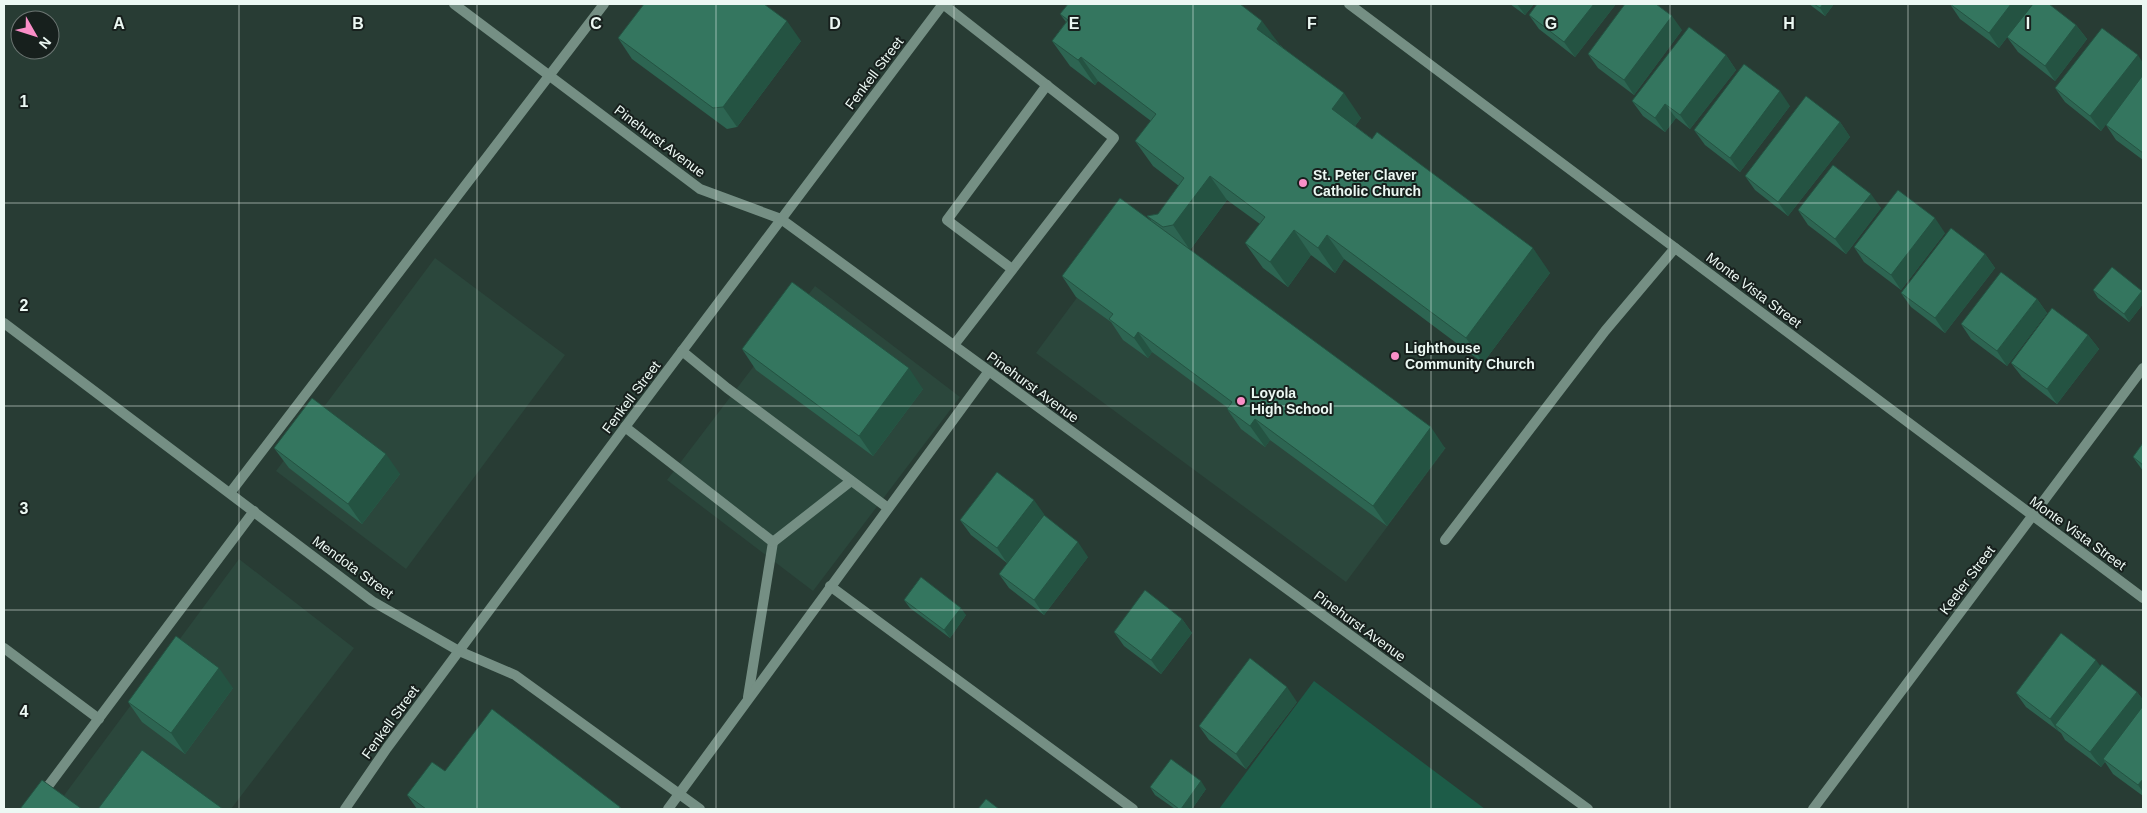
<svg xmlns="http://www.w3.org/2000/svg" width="2147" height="813" font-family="Helvetica,sans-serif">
<rect width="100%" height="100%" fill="#283c34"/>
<g fill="#2b473c">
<polygon points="1136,218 1446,448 1346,582 1036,353"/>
<polygon points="435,258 565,355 406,569 276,471"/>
<polygon points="815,286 960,397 813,591 667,480"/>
<polygon points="239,559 354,648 231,809 54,809"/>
</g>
<polygon fill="#1d5c48" points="1314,681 1485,809 1219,809"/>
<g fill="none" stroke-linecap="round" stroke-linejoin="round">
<g stroke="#758f84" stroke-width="10">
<polyline points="943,4 1114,138 954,345"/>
<polyline points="1012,269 947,220 1047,85"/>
<polyline points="682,351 727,388 888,508"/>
<polyline points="625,427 773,542 748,697"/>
<polyline points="230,493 604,4"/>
<polyline points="1445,540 1605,331 1675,248"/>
<polyline points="773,542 851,481"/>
<polyline points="830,586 1133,809"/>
<polyline points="4,648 99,719"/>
<polyline points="31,809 254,511"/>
<polyline points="668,809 989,371"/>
</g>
<g stroke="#758f84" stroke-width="10">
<polyline points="454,4 700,189 781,219 1588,809"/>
<polyline points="1349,4 2143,598"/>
<polyline points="4,323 372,601 459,651 515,675 700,809"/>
<polyline points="1813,809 2143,368"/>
</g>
<polyline stroke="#758f84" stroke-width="10" points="345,809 387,748 625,427 943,4"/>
</g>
<g fill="#2d6552">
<polygon points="1510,4 1534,4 1525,15"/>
<polygon points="1616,4 1575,57 1539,29 1529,15"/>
<polygon points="1809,4 1834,4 1825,16"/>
<polygon points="1950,4 2032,4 1999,48 1960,19"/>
<polygon points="1060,14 1280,45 1361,118 1355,126 1550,273 1483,363 1344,259 1335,273 1311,255 1288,287 1263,268 1245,243 1260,224 1227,200 1190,250 1445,448 1387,526 1270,440 1265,447 1241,429 1227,409 1228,408 1152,352 1148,358 1123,340 1111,322 1076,297 1062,276 1151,220 1147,216 1158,214 1179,186 1153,166 1135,141 1151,121 1098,81 1095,85 1070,66 1052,41 1066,22"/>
<polygon points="2076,25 2087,39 2055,81 2018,52 2007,37"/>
<polygon points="1682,30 1634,95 1598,68 1588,54"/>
<polygon points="618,38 801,41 737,127 727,129 632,59"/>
<polygon points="1726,55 1736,70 1690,129 1676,118 1665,132 1643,116 1632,101"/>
<polygon points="2143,63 2143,160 2116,140 2106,125 2119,106 2101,131 2065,102 2055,88"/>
<polygon points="1790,106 1740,172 1705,145 1694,130"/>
<polygon points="1840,122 1850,137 1788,216 1755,190 1745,176"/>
<polygon points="1881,208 1846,254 1808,225 1798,210"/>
<polygon points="1945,233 1901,290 1864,262 1854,247"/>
<polygon points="1985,254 1995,268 1945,333 1911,307 1901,293"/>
<polygon points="2093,290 2142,291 2143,292 2143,304 2129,322 2098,298"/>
<polygon points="2037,299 2047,313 2007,366 1971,339 1961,324"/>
<polygon points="2088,335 2099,349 2057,404 2022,377 2011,363"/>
<polygon points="742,349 923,389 873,456 756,370"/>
<polygon points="2143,443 2143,471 2133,457"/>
<polygon points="274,448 400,474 362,524 289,468"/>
<polygon points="1044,514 1007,563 971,535 960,520"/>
<polygon points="1088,557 1044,615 1009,588 999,574"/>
<polygon points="904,600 966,615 950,638 910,608"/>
<polygon points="1182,619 1192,633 1161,674 1124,646 1114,632"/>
<polygon points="2101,666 2137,692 2143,700 2143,796 2113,774 2105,762 2101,767 2065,740 2061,733 2026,707 2016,693"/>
<polygon points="233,688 185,754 142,722 128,702"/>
<polygon points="1297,702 1246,769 1209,740 1199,726"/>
<polygon points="445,771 620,807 622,809 417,809 407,795"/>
<polygon points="1150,787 1206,789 1192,809 1175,809 1155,795"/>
</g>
<g fill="#245342">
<polygon points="1517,4 1534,4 1525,15"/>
<polygon points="1594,4 1616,4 1575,57 1564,42"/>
<polygon points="1823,4 1834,4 1825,16 1820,8"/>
<polygon points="2011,4 2032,4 1999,48 1989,33"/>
<polygon points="1672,16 1682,30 1634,95 1624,80"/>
<polygon points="787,21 801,41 737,127 723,107"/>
<polygon points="1262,21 1280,45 1257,29"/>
<polygon points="2076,25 2087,39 2055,81 2045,66"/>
<polygon points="1726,55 1736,70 1690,129 1680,115"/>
<polygon points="2138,55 2143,63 2143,76 2101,131 2090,116"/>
<polygon points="1081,57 1098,81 1095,85 1078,60"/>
<polygon points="1780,91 1790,106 1740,172 1730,158"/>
<polygon points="1344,93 1361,118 1349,134 1332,109"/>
<polygon points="1665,104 1676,118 1665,132 1655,118"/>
<polygon points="1840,122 1850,137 1788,216 1778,202"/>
<polygon points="1210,176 1227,200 1190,250 1173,225"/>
<polygon points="1871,194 1881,208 1846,254 1835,239"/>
<polygon points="1935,218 1945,233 1901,290 1891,275"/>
<polygon points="1294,230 1311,255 1288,287 1270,262"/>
<polygon points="1327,235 1344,259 1335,273 1318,248"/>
<polygon points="1533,248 1550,273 1483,363 1466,338"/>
<polygon points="1985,254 1995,268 1945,333 1935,318"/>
<polygon points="2142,291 2143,292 2143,304 2129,322 2124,314"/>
<polygon points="2037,299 2047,313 2007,366 1997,351"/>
<polygon points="1138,332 1152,352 1148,358 1134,338"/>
<polygon points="2088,335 2099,349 2057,404 2047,389"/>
<polygon points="909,368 923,389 873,456 859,436"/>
<polygon points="1255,419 1270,440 1265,447 1250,426"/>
<polygon points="1431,427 1445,448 1387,526 1373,506"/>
<polygon points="386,454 400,474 362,524 348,504"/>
<polygon points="1034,500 1044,514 1007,563 997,548"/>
<polygon points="1078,542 1088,557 1044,615 1034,600"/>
<polygon points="961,608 966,615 950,638 944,630"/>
<polygon points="1182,619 1192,633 1161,674 1151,660"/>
<polygon points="2096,660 2106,674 2055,725 2060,734 2050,719"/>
<polygon points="219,668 233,688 185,754 171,733"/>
<polygon points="1287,687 1297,702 1246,769 1236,754"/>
<polygon points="2137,692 2143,700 2143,712 2103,759 2105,762 2101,767 2090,752"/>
<polygon points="2143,779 2143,792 2143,791 2143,792 2138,785"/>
<polygon points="1201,781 1206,789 1192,809 1181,809"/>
</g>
<g fill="#34765f" stroke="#245342">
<polygon points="644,4 764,4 787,21 723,107 713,108 618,38"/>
<polygon points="1068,4 1240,4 1262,21 1257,29 1344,93 1332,109 1372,139 1377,132 1533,248 1466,338 1327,235 1318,248 1294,230 1270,262 1245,243 1265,217 1210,176 1173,225 1163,227 1147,216 1158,214 1184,178 1135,141 1156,114 1081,57 1078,60 1052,41 1068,20 1060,14"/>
<polygon points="1537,4 1594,4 1564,42 1529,15"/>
<polygon points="1625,4 1656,4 1672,16 1624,80 1588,54"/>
<polygon points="1814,4 1823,4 1820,8"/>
<polygon points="1950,4 2011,4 1989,33"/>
<polygon points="2033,4 2049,4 2076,25 2045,66 2007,37"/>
<polygon points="1689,27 1726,55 1680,115 1665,104 1655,118 1632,101"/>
<polygon points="2102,28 2138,55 2090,116 2055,88"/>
<polygon points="1744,64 1780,91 1730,158 1694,130"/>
<polygon points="2143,75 2143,153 2106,125"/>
<polygon points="1806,96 1840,122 1778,202 1745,176"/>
<polygon points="1833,165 1871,194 1835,239 1798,210"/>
<polygon points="1898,190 1935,218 1891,275 1854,247"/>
<polygon points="1120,198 1431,427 1373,506 1255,419 1250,426 1227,409 1232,402 1138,332 1134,338 1109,319 1113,314 1062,276"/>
<polygon points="1951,228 1985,254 1935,318 1901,293"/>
<polygon points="2112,267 2142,291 2124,314 2093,290"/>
<polygon points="2001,272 2037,299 1997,351 1961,324"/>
<polygon points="792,282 909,368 859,436 742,349"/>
<polygon points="2052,308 2088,335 2047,389 2011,363"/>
<polygon points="312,398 386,454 348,504 274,448"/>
<polygon points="2143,443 2143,465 2133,457"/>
<polygon points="997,472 1034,500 997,548 960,520"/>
<polygon points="1044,515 1078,542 1034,600 999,574"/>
<polygon points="921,577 961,608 944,630 904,600"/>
<polygon points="1145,590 1182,619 1151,660 1114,632"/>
<polygon points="2061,633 2096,660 2050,719 2016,693"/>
<polygon points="176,636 219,668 171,733 128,702"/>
<polygon points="1250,658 1287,687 1236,754 1199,726"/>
<polygon points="2102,664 2137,692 2090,752 2055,725"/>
<polygon points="2143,706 2143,779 2138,785 2103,759"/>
<polygon points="492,709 620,807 619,809 426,809 407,795 432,762 445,771"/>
<polygon points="142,750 223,809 98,809"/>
<polygon points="1171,759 1201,781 1181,809 1179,809 1150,787"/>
<polygon points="42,780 82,809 20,809"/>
<polygon points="986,799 999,809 978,809"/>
</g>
<path fill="none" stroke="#ecf8f3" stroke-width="1" stroke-opacity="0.55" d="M239,4V809M477,4V809M716,4V809M954,4V809M1193,4V809M1431,4V809M1670,4V809M1908,4V809M4,203H2143M4,406H2143M4,610H2143"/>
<g fill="#fa8fc8" stroke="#17201d" stroke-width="2">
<circle cx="1303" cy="183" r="5"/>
<circle cx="1395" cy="356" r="5"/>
<circle cx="1241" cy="401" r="5"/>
</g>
<g text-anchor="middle" stroke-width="4" stroke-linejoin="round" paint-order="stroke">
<g font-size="14" fill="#ecf8f3" stroke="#17201d">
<text transform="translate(874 73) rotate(-53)" y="5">Fenkell Street</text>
<text transform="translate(660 141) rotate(37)" y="5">Pinehurst Avenue</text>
<text transform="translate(1754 290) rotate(37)" y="5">Monte Vista Street</text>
<text transform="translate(1033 387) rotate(36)" y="5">Pinehurst Avenue</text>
<text transform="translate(631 397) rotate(-53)" y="5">Fenkell Street</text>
<text transform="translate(2078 533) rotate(36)" y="5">Monte Vista Street</text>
<text transform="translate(353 567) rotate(36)" y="5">Mendota Street</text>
<text transform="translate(1967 580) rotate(-53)" y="5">Keeler Street</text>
<text transform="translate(1360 626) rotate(36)" y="5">Pinehurst Avenue</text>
<text transform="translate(390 722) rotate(-54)" y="5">Fenkell Street</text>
</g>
<g font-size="14" font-weight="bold" fill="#ecf8f3" stroke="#17201d" text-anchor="start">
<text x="1313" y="180">St. Peter Claver<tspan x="1313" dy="16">Catholic Church</tspan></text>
<text x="1405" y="353">Lighthouse<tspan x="1405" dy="16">Community Church</tspan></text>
<text x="1251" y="398">Loyola<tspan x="1251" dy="16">High School</tspan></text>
</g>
</g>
<g font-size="16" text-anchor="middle" font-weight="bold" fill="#ecf8f3" stroke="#17201d" stroke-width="4" stroke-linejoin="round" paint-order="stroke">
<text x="119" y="29">A</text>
<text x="358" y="29">B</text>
<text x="596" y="29">C</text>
<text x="835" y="29">D</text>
<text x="1074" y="29">E</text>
<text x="1312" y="29">F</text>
<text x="1551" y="29">G</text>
<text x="1789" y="29">H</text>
<text x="2028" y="29">I</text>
<text x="24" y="107">1</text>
<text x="24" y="311">2</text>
<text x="24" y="514">3</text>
<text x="24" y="717">4</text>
</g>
<rect width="2147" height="813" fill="none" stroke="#ecf8f3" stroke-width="10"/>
<g transform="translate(35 35) rotate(129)"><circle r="24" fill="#17201d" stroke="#6c7673"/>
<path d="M0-4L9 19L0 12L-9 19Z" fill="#fa8fc8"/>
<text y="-8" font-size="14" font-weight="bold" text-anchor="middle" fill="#ecf8f3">N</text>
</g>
</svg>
